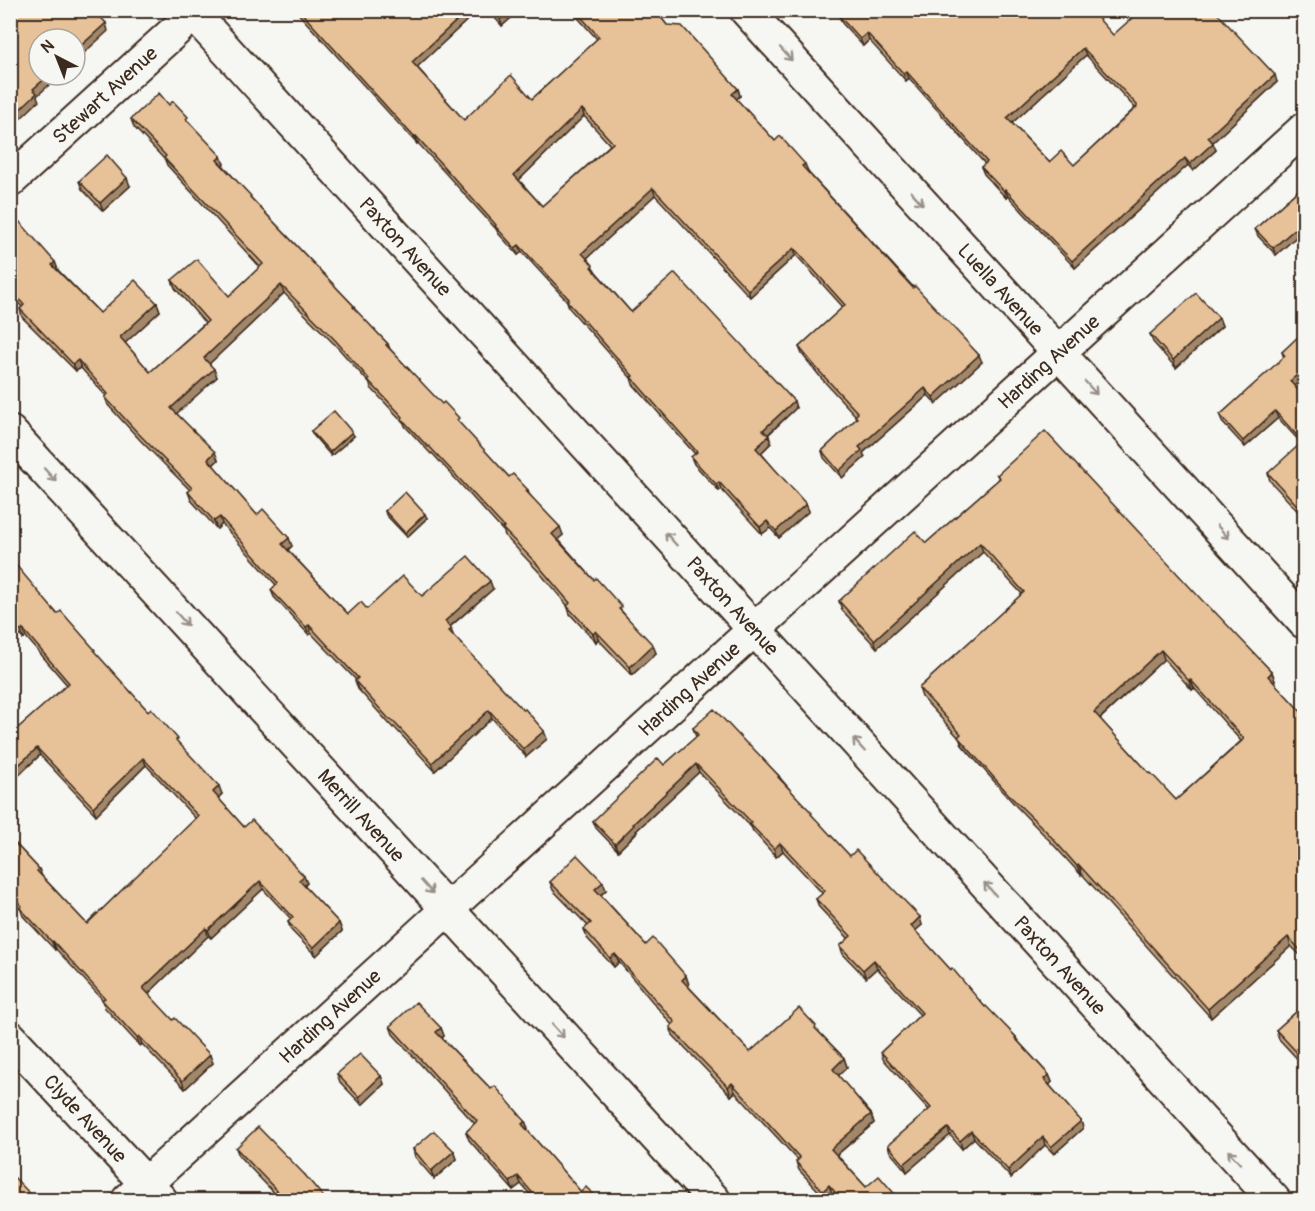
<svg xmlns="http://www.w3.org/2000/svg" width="1315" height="1211" font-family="Pangolin,sans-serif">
<rect width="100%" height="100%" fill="#f6f6f2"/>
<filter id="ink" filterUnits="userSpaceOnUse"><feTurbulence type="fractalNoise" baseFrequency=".0167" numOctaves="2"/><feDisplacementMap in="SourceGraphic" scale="12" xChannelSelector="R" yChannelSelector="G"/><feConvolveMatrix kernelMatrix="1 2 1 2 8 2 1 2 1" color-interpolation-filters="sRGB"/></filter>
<g filter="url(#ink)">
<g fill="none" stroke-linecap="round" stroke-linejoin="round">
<g stroke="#3b2a1e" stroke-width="36">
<g id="street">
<path id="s1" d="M190,10L1274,1200"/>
<path id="s2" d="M746,10L1304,622"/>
<path id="s3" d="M10,181L198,10"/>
<path id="s4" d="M10,432L714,1200"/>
<path id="s5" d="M10,1037L161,1200"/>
<path id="s6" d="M128,1200L1304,129"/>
</g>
</g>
<use href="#street" stroke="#f6f6f2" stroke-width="32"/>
</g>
<g fill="#c7a683" stroke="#3b2a1e" stroke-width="1.5" fill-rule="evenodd">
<path d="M295,10H478L417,67L464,120L532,99L597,39L571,10H655L667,25L738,89L740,96L736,99L775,141L808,171H807L982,362L936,404L928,395L863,453L865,457L842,478L824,458L822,451L856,419L855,416V415L822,379L802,354L799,347L843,307L796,255L750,297L655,195L587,258L596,272L631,312L796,408L768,435L771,443L761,453L809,511L779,538L770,528L762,534L721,489L719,491L694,464L691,457L695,454L633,384L631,378L569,308L567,301L522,252L518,255L498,233L496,229L418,143L417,144ZM584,116L610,145L542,206L519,180Z"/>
<polygon points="488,10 520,10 502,26"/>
<path d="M838,10H910L914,14L1020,17L1113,35L1277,82L1212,143L1216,150L1193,171L1188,165L1075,268L1008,196L1006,198L984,174L981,167L985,164L909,78L906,81L869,40L863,46L842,23L839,16L841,14ZM1086,55L1135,108L1074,165L1049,162L1012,123Z"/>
<polygon points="169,105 190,123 224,164 223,165 252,199 354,306 355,310 388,344 390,349 509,477 528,490 529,494 563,535 558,539 625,615 656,653 632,675 598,639 596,642 570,614 567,605 539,572 505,536 504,532 432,453 431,454 405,426 404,423 371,388 370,384 339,349 284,293 209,364 217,377 176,413 218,460 213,465 257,515 292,546 288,550 348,614 422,596 493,589 450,627 454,637 547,739 526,757 492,718 435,771 394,727 393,728 358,689 355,681 356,680 311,633 309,635 274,597 271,590 276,585 222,524 217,529 191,500 188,492 190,490 140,440 108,405 105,397 106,396 81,368 76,371 22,317 20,309 22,307 10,294 10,230 55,262 58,270 100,313 157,303 160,311 125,343 150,372 205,323 175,288 172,280 229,296 260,267 167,165 165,160 134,127 131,119"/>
<polygon points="79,181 130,186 103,211 82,189"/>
<polygon points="1305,184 1305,229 1276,255 1258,236 1255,229"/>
<polygon points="1219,318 1222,326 1176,368 1153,342 1150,334"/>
<polygon points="1305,332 1305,376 1294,386 1305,398 1305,447 1278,418 1245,447 1222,422 1220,415 1284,358 1282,352"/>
<polygon points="311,431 354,436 331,456 313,435"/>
<polygon points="1305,450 1305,519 1270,481 1268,473"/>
<path d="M997,475L1213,612L1272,672L1275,681L1274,683L1305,716V960L1291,946L1211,1018L1082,874L1081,875L1049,840L1016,806L962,745L959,738L922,697L919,688L1022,594L983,552L877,648L842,610L839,601L926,543L999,479ZM1164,659L1192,690L1194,688L1241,741L1176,800L1150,774L1100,719Z"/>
<polygon points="385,511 427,518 407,537 386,515"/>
<polygon points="10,564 96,654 148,711 180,745 222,794 218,798 244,827 307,883 304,886 339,923 342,931 316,956 291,930 288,922 291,919 263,889 211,938 208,936 148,994 213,1063 185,1089 142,1044 140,1046 105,1008 103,1000 56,949 55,950 23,916 21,910 10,899 10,838 39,869 42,876 87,924 196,819 146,765 96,815 40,755 10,784 10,735 67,685 26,637 23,639 10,624"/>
<polygon points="693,728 748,745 779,776 781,779 814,818 850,856 922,925 915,931 985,1007 1016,1037 1017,1040 1049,1075 1052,1082 1049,1085 1081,1121 1083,1128 1054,1154 1045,1145 1011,1178 974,1138 962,1149 950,1135 907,1172 890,1152 888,1145 929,1110 883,1059 881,1052 920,1015 877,968 866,978 843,954 840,946 849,939 819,907 816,899 823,894 783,851 776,857 753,831 751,827 699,772 636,831 637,832 618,851 596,828 593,821 664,765 696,737"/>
<polygon points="550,882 606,890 601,895 646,945 686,976 689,985 688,986 750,1052 818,1031 844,1058 847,1067 838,1076 871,1114 874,1123 837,1155 866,1187 900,1200 838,1200 832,1193 826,1199 799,1170 796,1162 798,1160 735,1092 731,1096 673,1035 670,1027 672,1025 619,962 614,967 587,938 584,929 588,926 553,890"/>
<polygon points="1305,1004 1305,1067 1279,1039 1276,1030"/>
<polygon points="390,1026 441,1028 444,1036 442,1038 491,1089 525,1121 528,1129 527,1130 581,1192 599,1200 535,1200 521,1184 513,1190 469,1140 466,1132 475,1124 393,1034"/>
<polygon points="337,1074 381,1076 384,1084 362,1105 340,1082"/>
<polygon points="236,1148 305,1175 279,1198 239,1156"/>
<polygon points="413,1149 454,1151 457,1159 434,1179 415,1157"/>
</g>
<g fill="#a2876a" stroke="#3b2a1e" stroke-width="1.5">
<polygon points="468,10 478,10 415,69 412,62"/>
<polygon points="509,10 520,10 502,26 500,19"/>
<polygon points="106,23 108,31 75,61 75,51"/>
<polygon points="867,33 869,40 863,46 860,39"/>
<polygon points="1083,48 1086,55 1010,125 1007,118"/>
<polygon points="906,71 909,78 906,81 903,73"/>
<polygon points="49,75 60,75 37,96 39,101 20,119 17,112 33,89"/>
<polygon points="1275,75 1277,82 1210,145 1208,137"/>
<polygon points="738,89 740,96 734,101 732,94"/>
<polygon points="582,109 584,116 517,182 514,175"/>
<polygon points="16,111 19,118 10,126 10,116"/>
<polygon points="416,136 418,143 417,144 414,137"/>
<polygon points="1213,143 1216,150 1193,171 1190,164"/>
<polygon points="221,156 224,164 220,168 217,160"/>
<polygon points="1185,158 1188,165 1075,268 1072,261"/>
<polygon points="805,164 808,171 805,173 802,166"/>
<polygon points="127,178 130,186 103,211 100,203"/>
<polygon points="653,188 655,195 585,260 582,253"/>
<polygon points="1005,189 1008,196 1006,198 1004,191"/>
<polygon points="1305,220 1305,229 1276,255 1273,248"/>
<polygon points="519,245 522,252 518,255 515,248"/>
<polygon points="794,248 796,255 750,297 748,290"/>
<polygon points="55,262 58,270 55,273 52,265"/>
<polygon points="281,285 284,293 207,366 204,358"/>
<polygon points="157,303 160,311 123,345 120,337"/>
<polygon points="1219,318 1222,326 1176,368 1173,360"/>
<polygon points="979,355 982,362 936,404 933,397"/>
<polygon points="78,360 81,368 76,371 73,364"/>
<polygon points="1305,368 1305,376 1292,388 1290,381"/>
<polygon points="214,369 217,377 174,416 171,408"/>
<polygon points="925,388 928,395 863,453 865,457 842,478 839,471 859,447"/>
<polygon points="794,401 796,408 765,437 763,430"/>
<polygon points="1275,411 1278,418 1245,447 1243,441"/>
<polygon points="352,432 354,436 331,456 330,452"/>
<polygon points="769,436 771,443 759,455 756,448"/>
<polygon points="215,452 218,460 211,467 208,459"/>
<polygon points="719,482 721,489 719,491 716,484"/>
<polygon points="806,504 809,511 779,538 776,531"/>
<polygon points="425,514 427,518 407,537 405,533"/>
<polygon points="220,517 222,524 217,529 214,521"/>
<polygon points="767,521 770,528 762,534 760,527"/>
<polygon points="560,527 563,535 555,542 552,534"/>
<polygon points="289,538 292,546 285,552 282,544"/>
<polygon points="980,543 983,552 877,648 874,640"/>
<polygon points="490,581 493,589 447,629 445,621"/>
<polygon points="309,625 311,633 309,635 306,627"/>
<polygon points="23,629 26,637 23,639 21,631"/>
<polygon points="596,631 598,639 596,642 593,634"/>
<polygon points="653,645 656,653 632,675 630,667"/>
<polygon points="1161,650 1164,659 1097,721 1094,712"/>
<polygon points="1272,672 1275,681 1271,685 1268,676"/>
<polygon points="1190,679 1194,688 1192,690 1189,681"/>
<polygon points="489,710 492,718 435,771 432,763"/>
<polygon points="544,731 547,739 526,757 523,749"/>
<polygon points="37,748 40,755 10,783 10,773"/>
<polygon points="143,758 146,765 96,815 93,807"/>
<polygon points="696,764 699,772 636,831 637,832 618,851 615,844 633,824"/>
<polygon points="219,786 222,794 216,800 213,792"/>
<polygon points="780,843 783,851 776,857 774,849"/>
<polygon points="1079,865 1082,874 1081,875 1077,866"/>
<polygon points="304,876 307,883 302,888 299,880"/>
<polygon points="260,881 263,889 211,938 208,930"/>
<polygon points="603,882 606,890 598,897 595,889"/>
<polygon points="920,917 922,925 913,933 911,926"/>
<polygon points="339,923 342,931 316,956 313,948"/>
<polygon points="206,928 208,936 146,996 143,988"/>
<polygon points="1288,937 1291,946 1211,1018 1208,1009"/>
<polygon points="53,941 56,949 55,950 52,942"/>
<polygon points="615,954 619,962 614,967 610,958"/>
<polygon points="874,960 877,968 866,978 863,970"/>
<polygon points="686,976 689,985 685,988 682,980"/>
<polygon points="441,1028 444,1036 439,1040 436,1032"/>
<polygon points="139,1036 142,1044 140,1046 137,1038"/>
<polygon points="210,1055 213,1063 185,1089 182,1081"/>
<polygon points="844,1058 847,1067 836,1078 833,1069"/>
<polygon points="1049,1075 1052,1082 1047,1087 1044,1079"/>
<polygon points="381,1076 384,1084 362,1105 359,1097"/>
<polygon points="732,1083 735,1092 731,1096 728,1087"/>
<polygon points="871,1114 874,1123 834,1157 831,1149"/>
<polygon points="525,1121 528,1129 525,1132 522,1124"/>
<polygon points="1081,1121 1083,1128 1054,1154 1051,1147"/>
<polygon points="948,1128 950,1135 907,1172 904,1164"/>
<polygon points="971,1131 974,1138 962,1149 960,1141"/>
<polygon points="1043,1137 1045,1145 1011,1178 1008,1170"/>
<polygon points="454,1151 457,1159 434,1179 431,1171"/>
<polygon points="518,1176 521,1184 513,1190 510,1182"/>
<polygon points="829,1185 832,1193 826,1199 823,1191"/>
<polygon points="541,1193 543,1200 538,1200 536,1197"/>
</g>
<g fill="#e7c198" stroke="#3b2a1e" stroke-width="1.5" fill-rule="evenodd">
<polygon points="10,10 94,10 106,23 75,51 75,39 39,39 39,75 49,75 33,89 37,93 17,112 16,111 10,116"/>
<path d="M299,10H468L412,62L464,120L511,75L532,99L599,37L575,10H655L667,25L682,26L738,89L732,94L775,141L780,136L805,164L802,166L913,288L915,286L979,355L933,397L925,388L859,447L862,450L839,471L822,451L857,418L855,416L858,413L820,372L799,347L845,305L794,248L748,290L653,188L582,253L593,265L591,267L631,312L675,273L794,401L763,430L769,436L756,448L806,504L776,531L767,521L760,527L719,482L716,484L691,457L697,452L631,377L633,376L567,301L569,299L519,245L515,248L495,226L496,225L416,136L414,137ZM582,109L613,143L542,206L514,175Z"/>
<polygon points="492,10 509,10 500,19"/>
<path d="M842,10H910L914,14L917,10H1014L1020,17L1027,10H1091L1113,35L1141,10H1214L1275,75L1208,137L1213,143L1190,164L1185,158L1072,261L1005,189L1004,191L981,167L987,162L906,71L903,73L867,33L860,39L839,16L843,12ZM1083,48L1137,105V107L1074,165L1061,151L1049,162L1007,118Z"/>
<polygon points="159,93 169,105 173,101 188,117 186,119 221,156 217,160 251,196 250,197 354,306 353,307 388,344 386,345 442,404 444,402 459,418 457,420 509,477 513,474 528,490 526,491 560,527 552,534 594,580 596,578 622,607 619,609 653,645 630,667 596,631 593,634 567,606 570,603 537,564 502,528 504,527 429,446 428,447 402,419 403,417 368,380 369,379 336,341 281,285 204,358 214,369 171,408 215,452 208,459 257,515 263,509 289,538 282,544 348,614 361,602 367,609 403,576 422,596 468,556 490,581 445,621 452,629 449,631 523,710 525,709 544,731 523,749 489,710 432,763 391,719 390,720 355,681 358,678 309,625 306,627 271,590 278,583 220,517 214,521 188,492 192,488 137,432 105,397 108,394 78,360 73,364 20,309 24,305 10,289 10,230 20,222 55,262 52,265 100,313 135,280 157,303 120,337 150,372 208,321 172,280 197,259 229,296 263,264 164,158 166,156 131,119"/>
<polygon points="107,155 127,178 100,203 79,181"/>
<polygon points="1305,184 1305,220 1273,248 1255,229"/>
<polygon points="1196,293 1219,318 1173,360 1150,334"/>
<polygon points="1304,331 1305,332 1305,368 1290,381 1305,398 1305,439 1302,441 1275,411 1243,441 1220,415 1285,356 1282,352"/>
<polygon points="334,411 352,432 330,452 311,431"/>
<path d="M1045,431L1213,612L1214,611L1272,672L1268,676L1305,716V955L1288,937L1208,1009L1079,865L1077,866L1046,831L1012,798L958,737L961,734L919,688L1024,592L980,543L874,640L839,601L915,531L926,543L1000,478L997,475ZM1161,650L1189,681L1190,679L1244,739L1176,800L1151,773L1150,774L1094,712Z"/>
<polygon points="1300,444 1305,450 1305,514 1268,473"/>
<polygon points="405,492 425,514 405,533 385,511"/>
<polygon points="10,564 14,567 16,565 57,614 61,611 95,650 94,651 148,711 151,708 178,739 176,740 219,786 213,792 244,827 252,820 304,876 299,880 339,923 313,948 288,922 293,917 260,881 208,930 206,928 143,988 173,1020 175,1018 210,1055 182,1081 139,1036 137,1038 102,1000 105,998 53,941 52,942 20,908 22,906 10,894 10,838 39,869 37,871 87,924 198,816 143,758 93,807 37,748 10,773 10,735 69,683 23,629 21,631 10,619"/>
<polygon points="714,709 748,745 749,744 779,776 778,777 812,813 811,814 850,856 856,850 920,917 911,926 951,970 952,968 985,1007 986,1006 1016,1037 1015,1038 1049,1075 1044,1079 1081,1121 1051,1147 1043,1137 1008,1170 971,1131 960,1141 948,1128 904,1164 888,1145 931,1108 881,1052 922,1013 874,960 863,970 840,946 851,936 816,899 825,891 780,843 774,849 750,824 752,823 696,764 633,824 634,825 615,844 593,821 658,758 664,765 698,735 693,728"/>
<polygon points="577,855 603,882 595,889 646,945 653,938 686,976 682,980 750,1052 799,1008 816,1026 815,1028 844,1058 833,1069 871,1114 831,1149 866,1187 879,1176 900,1200 842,1200 829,1185 823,1191 796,1162 800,1158 732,1083 728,1087 670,1027 675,1022 615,954 610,958 584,929 591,923 550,882"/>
<polygon points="416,1002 441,1028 436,1032 491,1089 495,1086 525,1121 522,1124 581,1192 586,1187 599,1200 547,1200 541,1193 536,1197 518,1176 510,1182 466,1132 477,1121 390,1026"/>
<polygon points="1305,1004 1305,1061 1276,1030"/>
<polygon points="360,1054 381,1076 359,1097 337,1074"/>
<polygon points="258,1127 305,1175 326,1200 277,1200 282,1196 236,1148"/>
<polygon points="434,1131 454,1151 431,1171 413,1149"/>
<polygon points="10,1173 36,1200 10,1200"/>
</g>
<defs><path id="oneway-shaft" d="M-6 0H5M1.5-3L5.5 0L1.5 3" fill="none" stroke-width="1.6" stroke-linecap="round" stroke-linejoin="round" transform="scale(1.5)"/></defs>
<g stroke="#989088">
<use href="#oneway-shaft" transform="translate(786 54) rotate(48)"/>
<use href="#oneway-shaft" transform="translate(917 198) rotate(48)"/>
<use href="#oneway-shaft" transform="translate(1091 388) rotate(48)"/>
<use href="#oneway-shaft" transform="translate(50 475) rotate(48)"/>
<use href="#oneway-shaft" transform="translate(1223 532) rotate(48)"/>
<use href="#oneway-shaft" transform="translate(671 539) rotate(-132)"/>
<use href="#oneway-shaft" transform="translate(182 619) rotate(48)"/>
<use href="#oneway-shaft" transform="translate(859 745) rotate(-132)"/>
<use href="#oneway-shaft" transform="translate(427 887) rotate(48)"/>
<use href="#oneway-shaft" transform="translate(990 889) rotate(-132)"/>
<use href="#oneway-shaft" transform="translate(558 1031) rotate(48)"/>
<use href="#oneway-shaft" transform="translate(1234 1157) rotate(-133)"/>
</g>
</g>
<g text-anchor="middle" stroke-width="4.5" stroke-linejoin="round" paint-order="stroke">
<g font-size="20" fill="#3b2a1e" stroke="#f6f6f2">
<text dy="7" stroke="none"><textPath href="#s3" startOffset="128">Stewart Avenue</textPath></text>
<text dy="7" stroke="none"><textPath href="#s1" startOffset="320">Paxton Avenue</textPath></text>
<text dy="7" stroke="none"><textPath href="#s2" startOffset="378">Luella Avenue</textPath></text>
<text dy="7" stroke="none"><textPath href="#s6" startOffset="1245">Harding Avenue</textPath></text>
<text dy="7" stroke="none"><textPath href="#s1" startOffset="806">Paxton Avenue</textPath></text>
<text dy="7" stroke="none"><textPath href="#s6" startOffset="759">Harding Avenue</textPath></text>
<text dy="7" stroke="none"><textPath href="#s4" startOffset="520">Merrill Avenue</textPath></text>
<text dy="7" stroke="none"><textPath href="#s1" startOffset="1292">Paxton Avenue</textPath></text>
<text dy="7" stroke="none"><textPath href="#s6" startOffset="273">Harding Avenue</textPath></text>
<text dy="7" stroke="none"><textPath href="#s5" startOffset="111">Clyde Avenue</textPath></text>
</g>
</g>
<rect width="1315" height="1211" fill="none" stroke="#f6f6f2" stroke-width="36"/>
<rect x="18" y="18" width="1279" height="1175" fill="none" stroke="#3b2a1e" stroke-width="2" filter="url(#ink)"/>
<g transform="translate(57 57) rotate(318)"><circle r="28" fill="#f6f6f2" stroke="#aba49d" stroke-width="1.5"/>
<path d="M0-4.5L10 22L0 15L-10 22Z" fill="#3b2a1e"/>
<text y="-9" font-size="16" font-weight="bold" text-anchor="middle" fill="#3b2a1e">N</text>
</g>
</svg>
